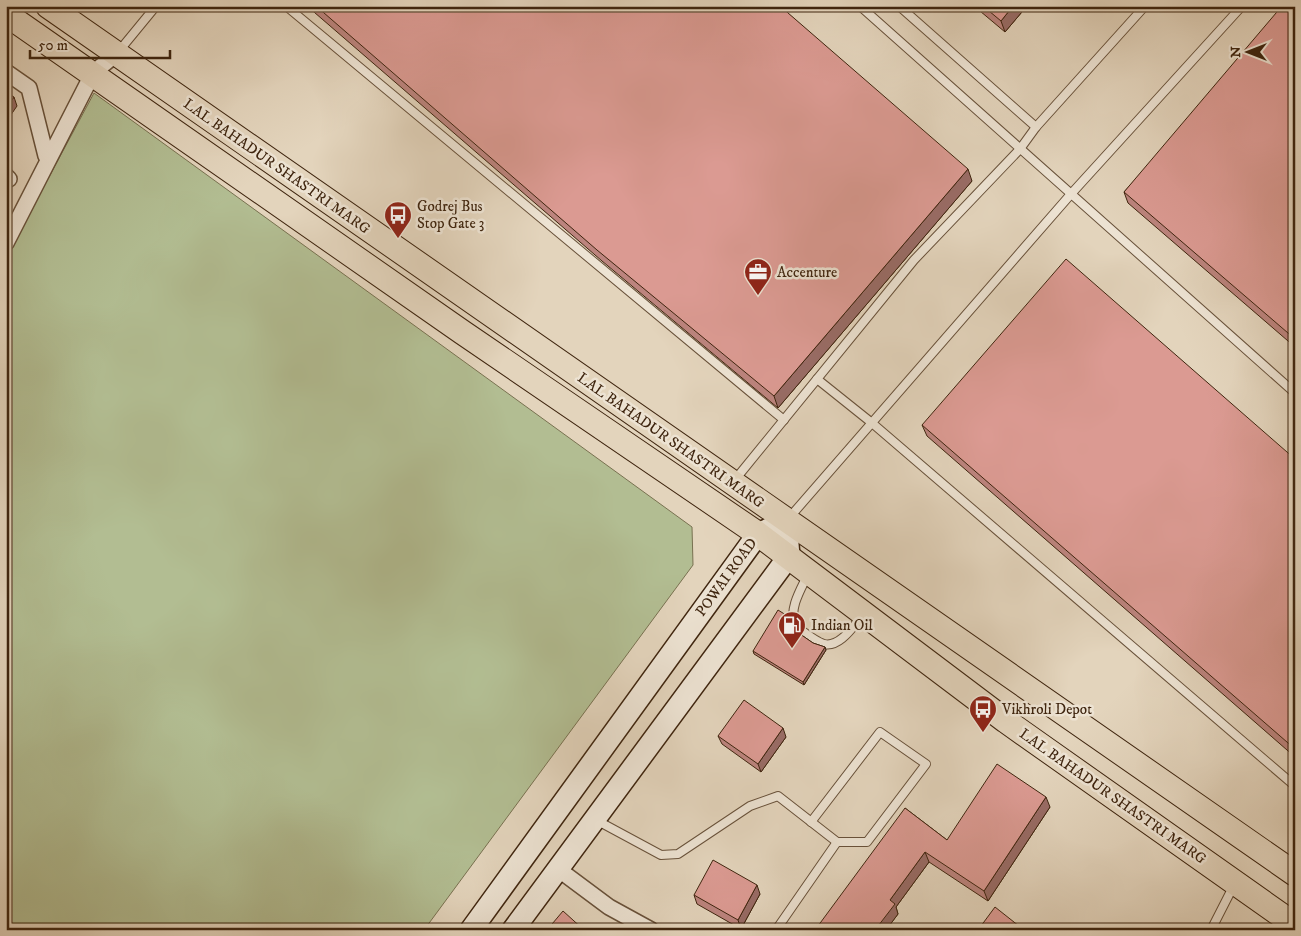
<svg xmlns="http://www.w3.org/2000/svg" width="1301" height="936" font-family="'IM FELL DW Pica',serif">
<rect width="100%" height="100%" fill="#e3d4bc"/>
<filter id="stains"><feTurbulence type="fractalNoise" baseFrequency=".004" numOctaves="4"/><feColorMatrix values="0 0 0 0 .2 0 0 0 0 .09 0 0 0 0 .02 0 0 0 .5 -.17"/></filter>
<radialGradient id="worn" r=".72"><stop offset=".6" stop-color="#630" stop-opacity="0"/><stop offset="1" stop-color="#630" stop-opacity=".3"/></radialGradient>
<polygon fill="#b2bd92" stroke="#787150" points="94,93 692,527 693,565 424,930 6,930 6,257"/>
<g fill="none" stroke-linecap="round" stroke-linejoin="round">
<g stroke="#68513a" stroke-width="10">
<g id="lane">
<polyline points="286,6 784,420"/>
<polyline points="860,6 1295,393"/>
<polyline points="899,6 1036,127"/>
<polyline points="119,51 156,6"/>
<polyline points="817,379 872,423 1295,786"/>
<polyline points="734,481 914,260 1020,149 1036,127 1145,6"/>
<polyline points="789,518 1071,194 1242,6"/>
<path d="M808,574C800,591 790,606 794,625C801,630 816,642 824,644C840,648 854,625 863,615"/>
<polyline points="596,820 661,855 678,854 750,806 778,796 837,842"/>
<polyline points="776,930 837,842 867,842 926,764 880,732 811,822"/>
<polyline points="1211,930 1234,885"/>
</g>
</g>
<g stroke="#68513a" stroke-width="18">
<g id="street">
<polyline points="6,72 29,88 46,156"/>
<polyline points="6,176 9,179"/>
<polyline points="6,243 93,73 116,54"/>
<polyline points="558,869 609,907 651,930"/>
</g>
</g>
<g stroke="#3f250f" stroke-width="24">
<polyline id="secondary" points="471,930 758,534 786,521 789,556 513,930"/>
</g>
<g stroke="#3f250f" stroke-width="26">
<g id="primary">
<polyline points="48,6 1295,874"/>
<polyline points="6,14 462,332 758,534 1006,721 1295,925"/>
</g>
</g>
<use href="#lane" stroke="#ede3d3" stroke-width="8"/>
<use href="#street" stroke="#ede3d3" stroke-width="15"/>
<use href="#secondary" stroke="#ede3d3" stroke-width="21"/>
<use href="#primary" stroke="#e3d4bc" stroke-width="24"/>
</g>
<g fill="#bc847e" stroke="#3f250f">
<polygon points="307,6 780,6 972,181 778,408 602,261"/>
<polygon points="974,6 1027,6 1005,32"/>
<polygon points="1295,6 1295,347 1128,203 1124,192"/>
<polygon points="922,425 1295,459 1295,757 927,436"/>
<polygon points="790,627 813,643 825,647 826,650 804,685 754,654 753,651"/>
<polygon points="718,736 786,737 761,772 722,744"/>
<polygon points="1050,807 988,901 929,862 896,907 898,914 886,930 905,808 947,840"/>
<polygon points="760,894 741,929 697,904 694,895"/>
</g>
<g fill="#996c66" stroke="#3f250f">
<polygon points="1013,6 1027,6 1005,32 1001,21"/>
<polygon points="14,97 17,106 6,122 6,108"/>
<polygon points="968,169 972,181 778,408 774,396"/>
<polygon points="825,647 826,650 804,685 803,682"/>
<polygon points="783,728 786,737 761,772 758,764"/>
<polygon points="1046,797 1050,807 988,901 984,891"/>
<polygon points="925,852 929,862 896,907 898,914 886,930 875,930 890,900"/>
<polygon points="757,885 760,894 741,929 738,920"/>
</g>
<g fill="#db9a92" stroke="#3f250f">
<polygon points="316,6 780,6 968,169 774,396 597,250"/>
<polygon points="983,6 1013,6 1001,21"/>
<polygon points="1282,6 1295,6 1295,339 1124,192"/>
<polygon points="6,92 14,97 6,108"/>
<polygon points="1066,259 1295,459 1295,749 922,425"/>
<polygon points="778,610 786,615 790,627 813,643 825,647 803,682 753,651"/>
<polygon points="744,700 783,728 758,764 718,736"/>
<polygon points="997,764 1046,797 984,891 925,852 890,900 895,904 875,930 815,930 905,808 947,840"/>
<polygon points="713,860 757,885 738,920 694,895"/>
<polygon points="995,907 1024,930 978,930"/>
<polygon points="563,911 584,930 547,930"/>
</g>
<defs>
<g id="bus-pin" transform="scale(1.4375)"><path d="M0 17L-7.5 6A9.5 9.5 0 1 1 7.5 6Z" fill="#8f2418" stroke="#ede3d3"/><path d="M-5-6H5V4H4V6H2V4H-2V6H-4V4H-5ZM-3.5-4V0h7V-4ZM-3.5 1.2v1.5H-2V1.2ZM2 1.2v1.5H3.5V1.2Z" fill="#fff"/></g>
<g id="office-pin" transform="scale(1.4375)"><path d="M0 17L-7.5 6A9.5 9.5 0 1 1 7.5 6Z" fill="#8f2418" stroke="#ede3d3"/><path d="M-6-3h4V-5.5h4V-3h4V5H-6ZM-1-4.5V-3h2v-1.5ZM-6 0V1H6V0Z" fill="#fff"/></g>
<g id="fuel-pin" transform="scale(1.4375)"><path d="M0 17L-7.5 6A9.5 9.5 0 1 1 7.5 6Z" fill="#8f2418" stroke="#ede3d3"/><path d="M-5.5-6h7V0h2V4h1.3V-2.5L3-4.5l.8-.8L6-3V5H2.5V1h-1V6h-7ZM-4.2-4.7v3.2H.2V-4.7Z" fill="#fff"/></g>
</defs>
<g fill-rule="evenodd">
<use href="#bus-pin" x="398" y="215"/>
<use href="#office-pin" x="758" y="272"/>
<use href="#fuel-pin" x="792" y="625"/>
<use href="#bus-pin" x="983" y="709"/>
</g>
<g text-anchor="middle" stroke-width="5" stroke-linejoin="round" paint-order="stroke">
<g font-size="15" fill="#3f250f" stroke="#ede3d3">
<text transform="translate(277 166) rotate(35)" y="5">LAL BAHADUR SHASTRI MARG</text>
<text transform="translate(671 440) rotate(35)" y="5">LAL BAHADUR SHASTRI MARG</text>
<text transform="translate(726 577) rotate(-54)" y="5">POWAI ROAD</text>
<text transform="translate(1113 796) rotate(35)" y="5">LAL BAHADUR SHASTRI MARG</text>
</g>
<g font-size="15" fill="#3f250f" stroke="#ede3d3" text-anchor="start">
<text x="417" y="211">Godrej Bus<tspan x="417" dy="17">Stop Gate 3</tspan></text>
<text x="777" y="277">Accenture</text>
<text x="811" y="630">Indian Oil</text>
<text x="1002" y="714">Vikhroli Depot</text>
</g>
</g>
<rect width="1301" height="936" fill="none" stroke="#e3d4bc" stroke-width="25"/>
<rect x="8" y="8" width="1286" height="921" fill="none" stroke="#3f250f" stroke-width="2.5"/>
<rect x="12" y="12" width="1276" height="911" fill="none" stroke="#3f250f"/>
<g transform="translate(1248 52) rotate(270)" stroke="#ede3d3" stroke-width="4" paint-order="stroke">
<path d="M0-4L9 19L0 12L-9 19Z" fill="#3f250f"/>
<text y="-8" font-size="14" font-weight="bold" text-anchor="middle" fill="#3f250f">N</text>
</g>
<path d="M30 50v8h140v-8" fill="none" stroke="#3f250f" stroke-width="2.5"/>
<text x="38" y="50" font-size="15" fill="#3f250f" stroke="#ede3d3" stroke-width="4" paint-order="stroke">50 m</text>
<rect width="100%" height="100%" filter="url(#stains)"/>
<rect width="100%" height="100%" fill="url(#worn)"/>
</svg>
